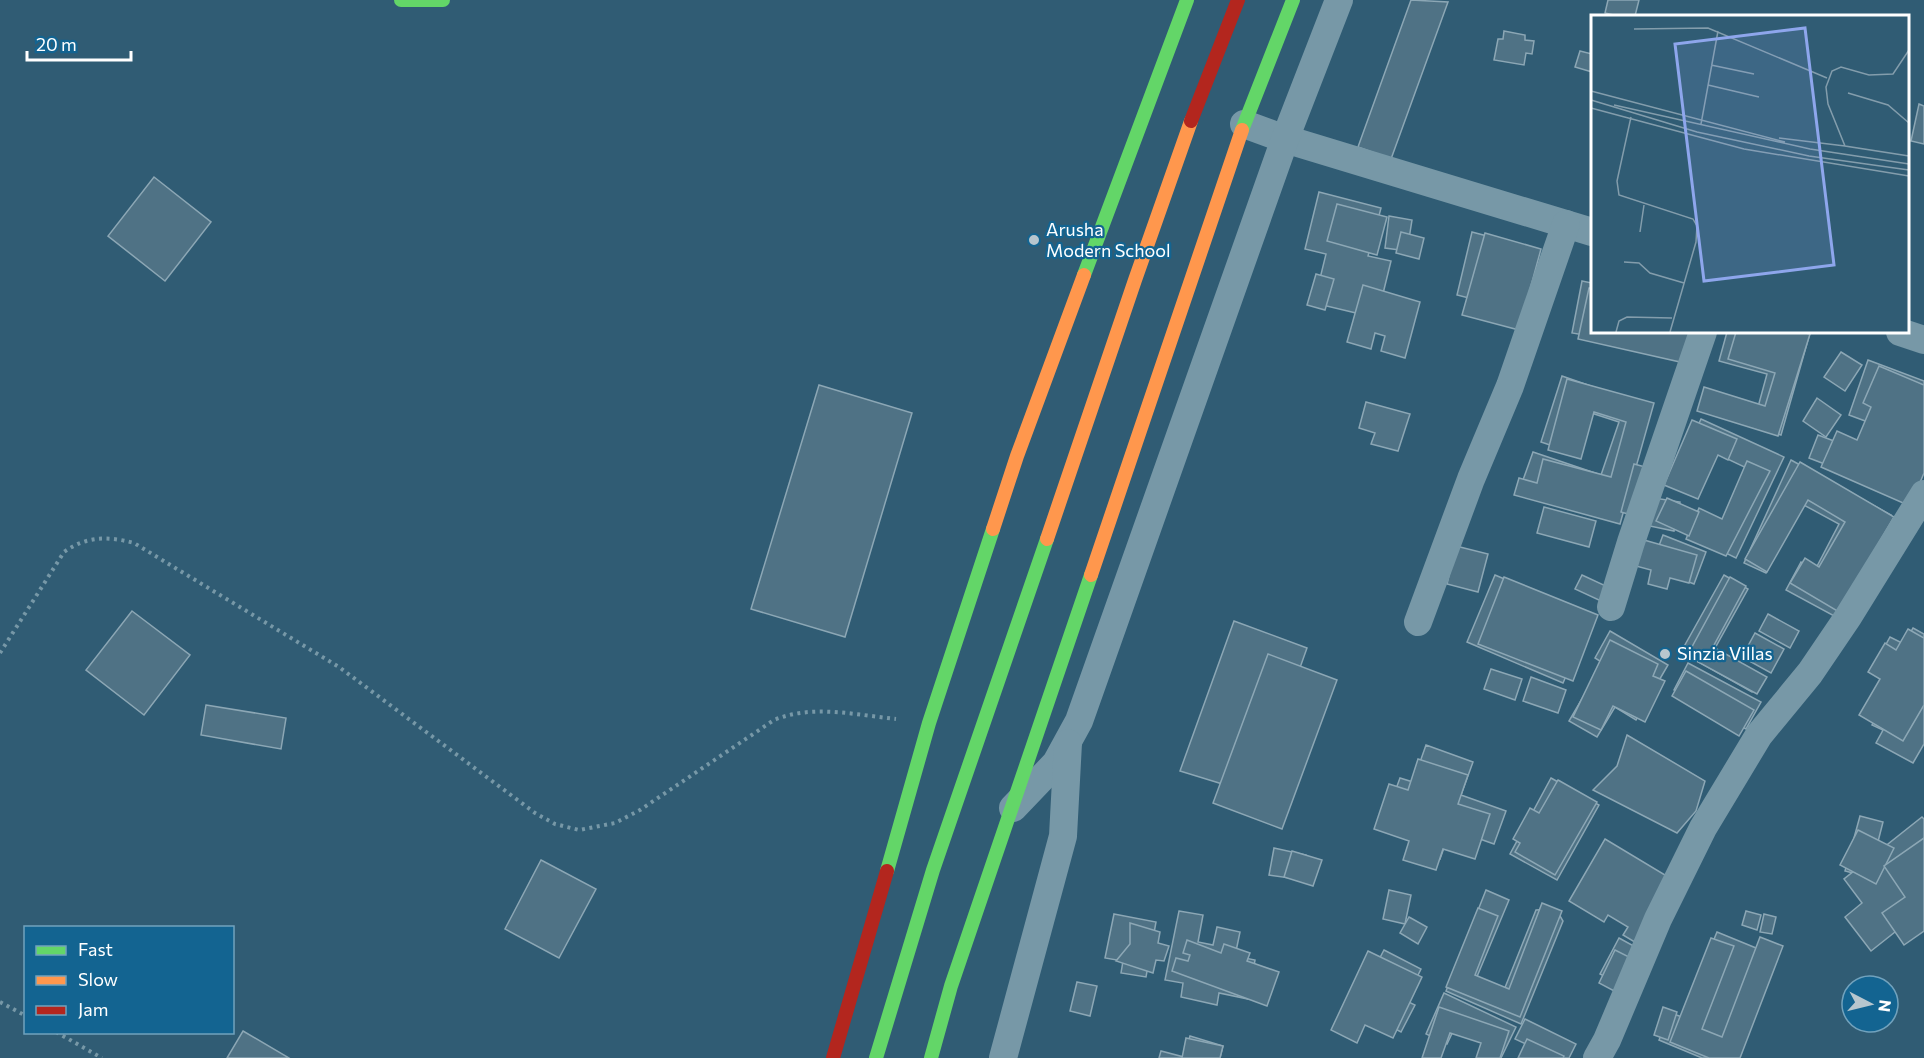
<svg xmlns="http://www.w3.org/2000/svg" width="1924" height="1058" font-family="Commissioner,sans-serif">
<rect width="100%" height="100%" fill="#305c74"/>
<g fill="#4f7285" stroke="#8ca7b5" stroke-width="1.5">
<polygon points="1411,0 1448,2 1391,159 1358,147"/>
<polygon points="1608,0 1639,0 1635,16 1618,16 1605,13"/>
<polygon points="1504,31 1525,35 1525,40 1534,41 1532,54 1526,53 1524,65 1494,60 1498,39 1503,39"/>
<polygon points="1580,51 1592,54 1592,72 1575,67"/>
<polygon points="1919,104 1924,106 1924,144 1911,141"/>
<polygon points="154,177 211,222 165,281 108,236"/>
<polygon points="1319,192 1381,208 1368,256 1391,261 1377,318 1314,303 1326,254 1305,249"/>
<polygon points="1337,204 1387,217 1377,255 1327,241"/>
<polygon points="1389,216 1412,220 1407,251 1385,248"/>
<polygon points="1401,232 1424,238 1419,259 1396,253"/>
<polygon points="1472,232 1532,248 1516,310 1457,295"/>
<polygon points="1485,233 1541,249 1519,330 1462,315"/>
<polygon points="1316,274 1334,279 1325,310 1307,305"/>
<polygon points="1582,281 1592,283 1592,332 1675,332 1672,350 1572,333"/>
<polygon points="1363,285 1420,302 1405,358 1381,351 1385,336 1375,333 1371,349 1347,342"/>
<polygon points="1589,288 1592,288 1592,332 1696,332 1689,364 1578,339"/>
<polygon points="1727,332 1810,333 1781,435 1716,416 1721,396 1758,407 1767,374 1719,361"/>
<polygon points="1736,332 1801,332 1810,334 1778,436 1697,411 1704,387 1765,406 1775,373 1728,359"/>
<polygon points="1841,352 1862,365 1845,391 1824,377"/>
<polygon points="1868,360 1924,381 1924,439 1903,494 1809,458 1818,435 1866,453 1876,425 1849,415"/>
<polygon points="1879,366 1924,385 1924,473 1910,506 1821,467 1837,431 1857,440 1871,407 1863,403"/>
<polygon points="1562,376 1648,406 1612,511 1523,480 1533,452 1601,475 1619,422 1582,410 1568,451 1541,442"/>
<polygon points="1567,379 1654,403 1620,524 1514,495 1519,478 1537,483 1543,459 1611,477 1626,422 1594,412 1581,459 1548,450"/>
<polygon points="819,385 912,413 845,637 751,609"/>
<polygon points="1817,398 1841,415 1826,437 1803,421"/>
<polygon points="1366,402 1410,414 1398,451 1371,444 1375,433 1359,428"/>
<polygon points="1701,419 1784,457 1736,558 1701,541 1711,518 1726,525 1751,470 1715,453 1694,496 1671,485"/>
<polygon points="1692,420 1737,439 1728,460 1718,455 1698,499 1664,485"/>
<polygon points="1791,460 1891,515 1836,617 1786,590 1801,562 1815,570 1839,524 1802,504 1766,573 1744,563"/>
<polygon points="1747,461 1770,471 1726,556 1686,539 1699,508 1722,519"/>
<polygon points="1800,462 1894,517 1839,612 1790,583 1805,558 1819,567 1845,522 1808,500 1767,572 1745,559"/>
<polygon points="1634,464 1649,468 1635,516 1621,512"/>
<polygon points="1654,498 1680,502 1674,531 1645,525"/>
<polygon points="1667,498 1699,512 1689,536 1656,521"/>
<polygon points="1544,507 1596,521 1589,547 1537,533"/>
<polygon points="1663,535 1706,552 1694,584 1651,567"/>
<polygon points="1644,540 1697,555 1689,583 1670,578 1667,589 1648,584 1651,570 1636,566"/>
<polygon points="1456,546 1488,554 1478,592 1447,584"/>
<polygon points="1495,575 1592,616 1563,683 1467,642"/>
<polygon points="1582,575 1608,587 1601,601 1575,589"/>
<polygon points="1724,575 1748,589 1714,650 1760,677 1752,692 1681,652"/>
<polygon points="1504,577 1598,615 1573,681 1478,644"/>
<polygon points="1730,577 1746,586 1713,647 1767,677 1757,694 1687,656"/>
<polygon points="132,611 190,655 144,715 86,670"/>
<polygon points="1768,614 1799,631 1790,648 1759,631"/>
<polygon points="1234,621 1307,648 1255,794 1180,771"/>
<polygon points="1913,628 1924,634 1924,744 1913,763 1876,743 1883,730 1872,725 1886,700 1874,694 1890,665 1878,659 1890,637 1904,644"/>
<polygon points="1908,629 1924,638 1924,705 1903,741 1859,715 1880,679 1868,672 1885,643 1896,650"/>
<polygon points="1610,631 1668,665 1636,720 1615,707 1597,737 1569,721 1603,663 1595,658"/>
<polygon points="1755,633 1784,649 1771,673 1742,657"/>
<polygon points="1610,640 1658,664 1653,676 1665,681 1645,722 1613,706 1601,730 1573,717"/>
<polygon points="1268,654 1337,680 1282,829 1213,803"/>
<polygon points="1688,663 1761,702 1746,729 1674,690"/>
<polygon points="1491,669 1522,679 1515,700 1484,689"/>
<polygon points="1686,671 1754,710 1739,736 1672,696"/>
<polygon points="1531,677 1566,690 1558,713 1523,701"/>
<polygon points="206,705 286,718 281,749 201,735"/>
<polygon points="1627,735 1705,781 1696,811 1677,833 1593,790 1617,766"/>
<polygon points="1426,745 1473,762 1461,795 1506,811 1494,844 1477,838 1471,854 1445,845 1440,859 1411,848 1421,820 1389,808 1400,778 1413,782"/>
<polygon points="1418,759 1468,775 1458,804 1490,814 1475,859 1443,849 1436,870 1403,860 1409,841 1374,829 1389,784 1408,790"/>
<polygon points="1551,778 1599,805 1557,880 1510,854"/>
<polygon points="1558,780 1597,802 1555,875 1515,852 1520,843 1513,839 1530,808 1539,813"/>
<polygon points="1860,816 1883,822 1869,877 1845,871"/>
<polygon points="1922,817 1924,819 1924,884 1921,886 1924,890 1924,909 1871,951 1845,917 1862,903 1844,879"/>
<polygon points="1858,830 1894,848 1876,884 1840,865"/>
<polygon points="1924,838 1924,931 1904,945 1882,913 1905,897 1884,866"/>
<polygon points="1605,839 1675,881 1638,944 1623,935 1628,927 1608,915 1604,922 1569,901"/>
<polygon points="1274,848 1306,855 1304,880 1269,875"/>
<polygon points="1292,851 1322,860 1313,886 1284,877"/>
<polygon points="541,860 596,889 559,958 505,929"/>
<polygon points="1389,890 1411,895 1405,924 1383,919"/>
<polygon points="1486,890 1509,900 1476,979 1504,990 1536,910 1556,909 1563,921 1521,1024 1446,991"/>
<polygon points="1542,903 1562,911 1520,1017 1446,987 1478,908 1498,916 1475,975 1509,989"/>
<polygon points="1179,911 1203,915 1198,942 1213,945 1217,927 1240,932 1235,956 1255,960 1248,999 1219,993 1217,1005 1181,997 1183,983 1165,980"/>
<polygon points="1746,911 1761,915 1757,930 1742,925"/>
<polygon points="1114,914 1156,922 1146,977 1121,973 1123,961 1105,958"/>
<polygon points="1764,914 1776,917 1772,934 1760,932"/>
<polygon points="1409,917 1427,927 1418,944 1400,933"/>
<polygon points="1130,923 1160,932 1158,943 1169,946 1164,961 1156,960 1153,973 1116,961 1130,944"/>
<polygon points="1717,932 1778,957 1736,1058 1702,1058 1659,1040 1671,1013 1682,1017"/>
<polygon points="1760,937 1783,946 1740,1058 1709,1058 1670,1042 1711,938 1734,946 1702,1029 1722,1037"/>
<polygon points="1619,938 1641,950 1622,986 1600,974"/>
<polygon points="1187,940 1221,953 1224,944 1250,953 1247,961 1279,972 1267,1006 1172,971 1176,958 1188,961 1190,955 1183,953"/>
<polygon points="1384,950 1421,969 1409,993 1399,987 1394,995 1415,1005 1401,1032 1375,1018 1372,1026 1341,1011 1366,962 1375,967"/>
<polygon points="1615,950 1631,958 1616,992 1599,983"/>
<polygon points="1368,951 1422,977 1393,1038 1365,1025 1357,1043 1331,1030"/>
<polygon points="1077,982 1097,986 1090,1016 1070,1011"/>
<polygon points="1444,993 1516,1027 1501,1058 1478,1058 1488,1036 1458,1021 1447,1044 1426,1034"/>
<polygon points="1439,1007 1509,1031 1500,1058 1476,1058 1481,1043 1450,1033 1441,1058 1422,1058"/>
<polygon points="1663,1007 1677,1012 1668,1040 1654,1035"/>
<polygon points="1525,1019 1576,1044 1569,1058 1519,1058 1526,1044 1515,1039"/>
<polygon points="243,1031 289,1058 227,1058"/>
<polygon points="1190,1036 1223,1046 1220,1058 1159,1058 1161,1051 1184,1057"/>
<polygon points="1186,1038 1223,1046 1220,1058 1182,1058"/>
<polygon points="1527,1039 1564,1056 1563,1058 1518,1058"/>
</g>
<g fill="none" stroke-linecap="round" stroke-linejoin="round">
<g stroke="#7798a7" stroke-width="4" stroke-dasharray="3 4.5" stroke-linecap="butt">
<path d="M0,653L64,552C86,536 108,536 134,543L339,667L535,813L555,824L579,830L615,823L640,810L774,720C812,704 856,715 896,719"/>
<polyline points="0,1002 26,1016"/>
<polyline points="56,1032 102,1058"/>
</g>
<g stroke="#7798a7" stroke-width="28">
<polyline points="1244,124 1285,139 1592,232"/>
<polyline points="1900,332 1924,340"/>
<polyline points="1611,607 1631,542 1703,332"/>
<polyline points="1418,622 1471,479 1510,386 1566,224"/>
<polyline points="1013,808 1056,763 1079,721 1285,139 1339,0"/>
<polyline points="1003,1058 1063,836 1068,743"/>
<polyline points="1597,1058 1607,1040 1658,919 1703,828 1759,735 1810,673 1848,617 1924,494"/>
</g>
<g stroke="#63d668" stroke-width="14">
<polyline points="401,0 443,0"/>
<polyline points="1242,130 1293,0"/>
<polyline points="1084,275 1187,0"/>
<polyline points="887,871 929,723 993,529"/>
<polyline points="876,1058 933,870 1047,539"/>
<polyline points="931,1058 951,986 1091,575"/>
</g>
<g stroke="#ff974d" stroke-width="14">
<polyline points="993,529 1017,456 1084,275"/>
<polyline points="1047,539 1135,280 1191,121"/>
<polyline points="1091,575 1242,130"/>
</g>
<g stroke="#b3261e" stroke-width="14">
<polyline points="1191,121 1238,0"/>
<polyline points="833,1058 887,871"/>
</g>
</g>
<g fill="#b7c6ce" stroke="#136491" stroke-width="2">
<circle cx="1034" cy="240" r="6"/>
<circle cx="1665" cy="654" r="6"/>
</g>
<g text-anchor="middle" stroke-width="4.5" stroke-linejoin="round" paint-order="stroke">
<g font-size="18" fill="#fff" stroke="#136491" text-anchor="start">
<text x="1046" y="236">Arusha<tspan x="1046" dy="21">Modern School</tspan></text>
<text x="1677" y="660">Sinzia Villas</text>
</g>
</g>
<g transform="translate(1591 15)">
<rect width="318" height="318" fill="#305c74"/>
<path fill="none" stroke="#839dac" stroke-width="1.5" d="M43,14L117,13L236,63M318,35L302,59L278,60L250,52L241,56L235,72L237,89L254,131L318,141M120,50L163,59M117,70L168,82M0,76L194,127M257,78L297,90L318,108M0,85L106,117L218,141L318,155M23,90L219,134L318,149M0,93L153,134L318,161M40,102L26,166L28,180L102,204L106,211L105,227L79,317M110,109L127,16M188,123L254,131M49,217L53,190M33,247L48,248L59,258L93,268M25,317L28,306L36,302L81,303"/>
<path fill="#8ea6ec" fill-opacity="0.15" stroke="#8ea6ec" stroke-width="3" d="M214,13L243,250L113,266L84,29Z"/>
<rect width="318" height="318" fill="none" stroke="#fff" stroke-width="3"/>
</g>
<rect x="24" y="926" width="210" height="108" fill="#136491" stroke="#71a2bd" stroke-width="1.5"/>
<rect x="36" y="946" width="30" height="9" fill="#63d668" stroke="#71a2bd" stroke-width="1.5"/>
<text x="78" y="956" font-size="18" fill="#ffffff">Fast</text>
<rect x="36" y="976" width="30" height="9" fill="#ff974d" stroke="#71a2bd" stroke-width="1.5"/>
<text x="78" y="986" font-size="18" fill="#ffffff">Slow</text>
<rect x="36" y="1006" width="30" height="9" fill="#b3261e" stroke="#71a2bd" stroke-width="1.5"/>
<text x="78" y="1016" font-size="18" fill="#ffffff">Jam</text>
<g transform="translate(1870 1004) rotate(97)"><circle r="28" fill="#136491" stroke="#71a2bd" stroke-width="1.5"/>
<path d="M0-4.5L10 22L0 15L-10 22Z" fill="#b7c6ce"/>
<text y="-9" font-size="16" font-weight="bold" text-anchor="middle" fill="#ffffff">N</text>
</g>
<path d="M27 51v9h104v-9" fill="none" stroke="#ffffff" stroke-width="3"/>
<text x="36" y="51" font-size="18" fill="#ffffff" stroke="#136491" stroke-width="4.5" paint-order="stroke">20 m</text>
</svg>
